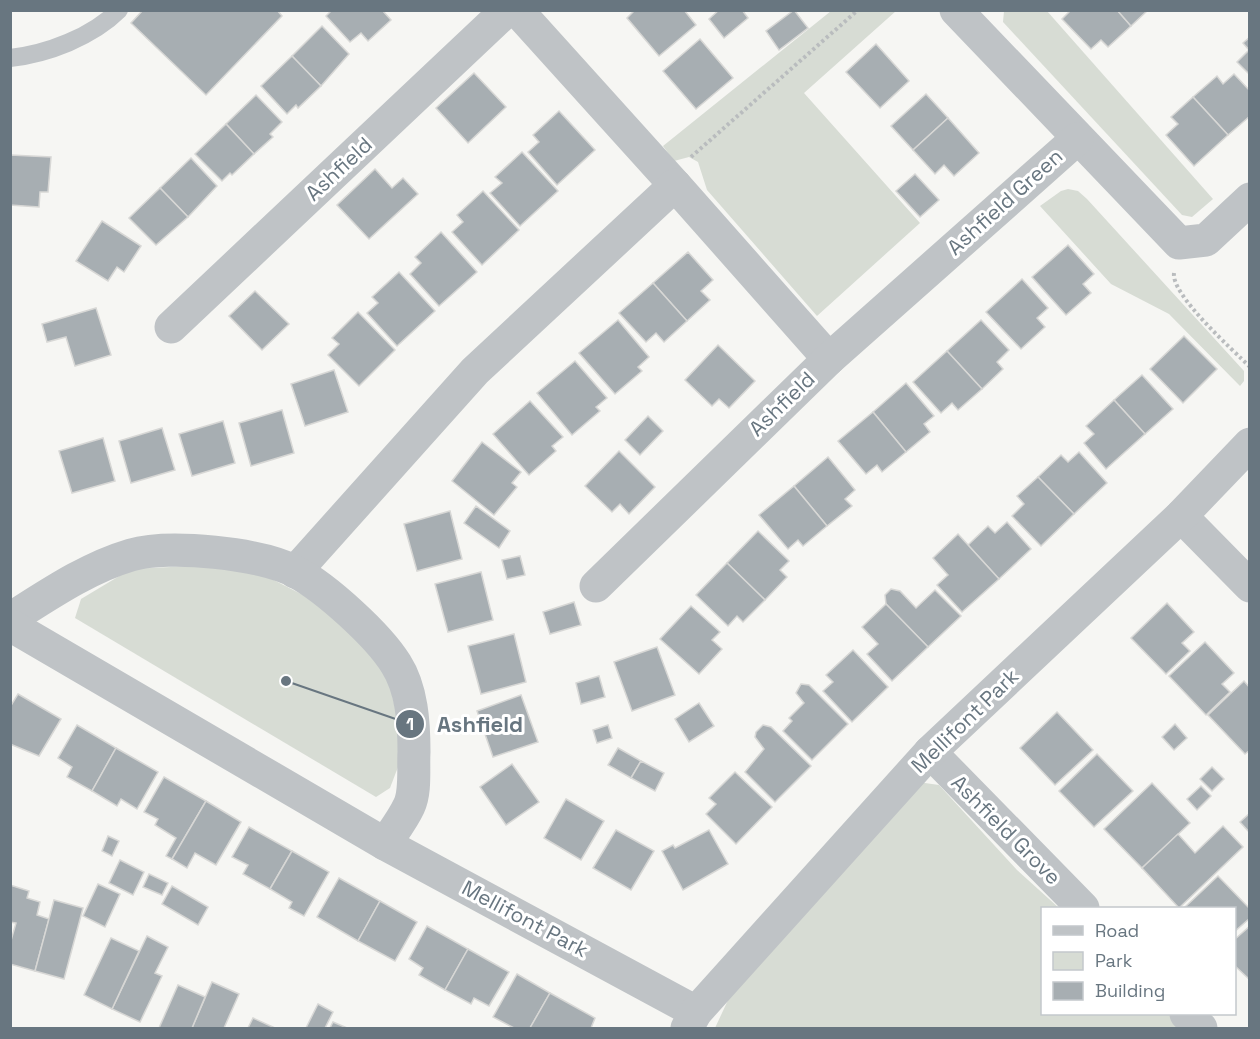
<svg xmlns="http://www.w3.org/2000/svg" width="1260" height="1039" font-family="'Space Grotesk',sans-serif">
<rect width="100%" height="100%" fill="#f6f6f3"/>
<g fill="#d7dcd4">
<polygon points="831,11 896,11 804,93 920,223 817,316 707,190 698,162 689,157 674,161 663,146"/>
<polygon points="1004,11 1047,11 1213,199 1192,217 1182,215 1003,22"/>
<polygon points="1068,189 1078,191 1087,199 1244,371 1244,381 1240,386 1169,314 1111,284 1040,206 1061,191"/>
<polygon points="211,565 258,572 305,596 346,626 386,668 399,725 398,767 390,788 376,797 75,618 81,599 131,569"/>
<polygon points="918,782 939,785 1017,870 1059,908 1042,908 1042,1014 1168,1014 1184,1028 715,1028 736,983"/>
</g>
<g fill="#a7aeb2" stroke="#d7d7d5" stroke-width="1.5">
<polygon points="143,10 277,10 282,16 206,95 131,23"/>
<polygon points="332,10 382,10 391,20 368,41 361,33 350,42 326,16"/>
<polygon points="635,10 684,10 696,25 659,56 627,18"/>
<polygon points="719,10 742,10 748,18 724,38 709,19"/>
<polygon points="794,10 808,28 779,50 766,31"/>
<polygon points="1071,10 1117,10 1131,26 1108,47 1101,40 1091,49 1062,19"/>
<polygon points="1117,10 1148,10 1131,26"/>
<polygon points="322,26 349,54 321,86 292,56"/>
<polygon points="1250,37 1250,75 1237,62 1249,50 1243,43"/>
<polygon points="700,39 733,78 696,109 663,71"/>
<polygon points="876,44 909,81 880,108 846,72"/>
<polygon points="292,56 321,86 298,108 296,105 287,114 261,86"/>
<polygon points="474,73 506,107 468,143 436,108"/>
<polygon points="1234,74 1250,91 1250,116 1228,135 1193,97 1217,76 1223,84"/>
<polygon points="926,94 948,118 913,150 891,126"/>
<polygon points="256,95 282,122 270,134 273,137 254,154 226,124"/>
<polygon points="1193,97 1228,135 1194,166 1166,135 1178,124 1171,117"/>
<polygon points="559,111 595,150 557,185 528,152 539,142 533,135"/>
<polygon points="948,118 979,153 954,176 944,165 935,174 913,150"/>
<polygon points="226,124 254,154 232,175 230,173 222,181 195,154"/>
<polygon points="522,152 558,191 520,226 490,193 502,183 495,177"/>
<polygon points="10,155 51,157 48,192 40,192 39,207 10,205"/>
<polygon points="191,158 217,186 188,217 160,188"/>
<polygon points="375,169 392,188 403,178 418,194 369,239 337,205"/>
<polygon points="915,174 939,200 920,217 896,191"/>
<polygon points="160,188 188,217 156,245 129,218"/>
<polygon points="483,191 519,230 482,265 452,232 463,222 457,215"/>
<polygon points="102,221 141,246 124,272 117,267 108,281 76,261"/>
<polygon points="441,232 477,272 439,306 410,274 421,263 415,257"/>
<polygon points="1068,245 1094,274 1083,284 1091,293 1066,315 1032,277"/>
<polygon points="688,252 713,280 701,291 710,300 687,321 653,283"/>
<polygon points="399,272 435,311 397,346 367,313 378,303 372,297"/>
<polygon points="1022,279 1048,308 1037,318 1045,327 1021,349 986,312"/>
<polygon points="653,283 687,321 664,342 656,333 646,342 619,313"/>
<polygon points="255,291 289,324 262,350 229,316"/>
<polygon points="96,308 111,355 75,366 66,337 47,342 42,324"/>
<polygon points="358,312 395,350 359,386 328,355 339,344 332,338"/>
<polygon points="618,320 649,357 638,367 642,371 615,394 579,353"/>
<polygon points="981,320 1009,350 997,362 1003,369 982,389 947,351"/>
<polygon points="1184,336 1217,369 1183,403 1150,369"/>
<polygon points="718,345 755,381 729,408 719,399 712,406 685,380"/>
<polygon points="947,351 982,389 958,410 952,403 941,413 913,382"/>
<polygon points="575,361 607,398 596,407 600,411 572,435 537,393"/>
<polygon points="334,370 348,412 305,426 291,384"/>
<polygon points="1142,375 1173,409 1145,434 1114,400"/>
<polygon points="906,383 934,416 924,424 930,432 906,452 873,412"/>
<polygon points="1114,400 1145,434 1106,469 1084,443 1094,434 1086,426"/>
<polygon points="530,401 563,437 552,446 556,451 529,475 493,434"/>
<polygon points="282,410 294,453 251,466 239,423"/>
<polygon points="873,412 906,452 882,472 877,465 866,474 838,441"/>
<polygon points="648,416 663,431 640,455 625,440"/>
<polygon points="223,421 235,463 192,476 179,434"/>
<polygon points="162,428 175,470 131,483 119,441"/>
<polygon points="103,438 115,481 72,493 59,451"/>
<polygon points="482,442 521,472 512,483 517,487 494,515 452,481"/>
<polygon points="619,451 655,487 629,514 620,504 612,512 585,486"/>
<polygon points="1079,452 1107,483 1074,514 1038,477 1061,455 1068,462"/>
<polygon points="828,457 855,490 845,499 852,506 827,526 794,486"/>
<polygon points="1038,477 1074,514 1041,546 1012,516 1024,504 1017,496"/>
<polygon points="794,486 827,526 803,546 798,540 788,549 759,515"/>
<polygon points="476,506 510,531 499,548 464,523"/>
<polygon points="450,511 462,559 417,571 404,524"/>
<polygon points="1007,522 1031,549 999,579 968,545 988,526 995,533"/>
<polygon points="758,531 789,561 780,570 787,577 765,600 727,563"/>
<polygon points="958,534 999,579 962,612 937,585 948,575 933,558"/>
<polygon points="520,556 525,575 507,579 502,560"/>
<polygon points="727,563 765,600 743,622 737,616 728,626 696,595"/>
<polygon points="481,572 493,620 448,632 435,584"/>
<polygon points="891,589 900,591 916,608 935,590 961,616 928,647 886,604 885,595"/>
<polygon points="574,602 581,625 550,634 543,612"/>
<polygon points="1167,603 1194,632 1182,643 1190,651 1166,674 1131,638"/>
<polygon points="886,604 928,647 892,681 867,654 878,644 862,627"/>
<polygon points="691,606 720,632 712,640 722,649 699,674 660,639"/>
<polygon points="514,634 526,682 481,694 468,646"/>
<polygon points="1205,642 1234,673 1222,684 1230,692 1206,715 1169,676"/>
<polygon points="657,647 675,695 632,711 614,662"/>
<polygon points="853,650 888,687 852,722 823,691 833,682 826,675"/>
<polygon points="599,676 605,697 581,704 576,683"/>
<polygon points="1244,681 1250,688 1250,750 1245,754 1208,715"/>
<polygon points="801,684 809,685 848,724 812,760 783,731 792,721 789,718 804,703 796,693"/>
<polygon points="18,694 61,719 39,756 10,744 10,707"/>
<polygon points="521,695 538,742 493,757 477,711"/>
<polygon points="699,703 714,726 689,742 675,719"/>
<polygon points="1057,712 1093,750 1055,785 1020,748"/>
<polygon points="1175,724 1187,738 1174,750 1162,737"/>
<polygon points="77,725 116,748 92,791 67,777 72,767 58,758"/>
<polygon points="608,725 612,738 597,743 593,730"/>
<polygon points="763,725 771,727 811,766 775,802 745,772 764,749 755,737 756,732"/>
<polygon points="116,748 158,772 137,809 121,799 117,806 92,791"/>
<polygon points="618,748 641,761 631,778 608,765"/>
<polygon points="1097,754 1133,791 1094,827 1059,791"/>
<polygon points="641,761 664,773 655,791 631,778"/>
<polygon points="512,764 539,802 506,825 480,787"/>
<polygon points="1212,767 1224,779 1212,791 1200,779"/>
<polygon points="735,772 772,807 736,844 706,814 716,804 709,798"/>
<polygon points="164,777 206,801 172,859 166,856 176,838 155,825 158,819 144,812"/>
<polygon points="1152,783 1190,823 1142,868 1104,829"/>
<polygon points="1201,786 1211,796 1197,810 1187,799"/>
<polygon points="566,799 604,821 581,860 544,838"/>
<polygon points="206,801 241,822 216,865 195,853 187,868 172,859"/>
<polygon points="1250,813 1250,833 1240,822"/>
<polygon points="1223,826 1243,847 1179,908 1142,868 1178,834 1195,853"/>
<polygon points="249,827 292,851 270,889 243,874 248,865 232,857"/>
<polygon points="616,830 654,851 631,890 593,868"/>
<polygon points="709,830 728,864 683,890 662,851 673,845 675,848"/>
<polygon points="108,836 119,841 112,856 102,851"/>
<polygon points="292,851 329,872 304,916 289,908 292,902 270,889"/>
<polygon points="120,860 144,872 133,895 109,883"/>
<polygon points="149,874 168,883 162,895 143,887"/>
<polygon points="1218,876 1250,909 1250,918 1234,932 1234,908 1184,908"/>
<polygon points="339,878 380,901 358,941 317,917"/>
<polygon points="98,884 120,894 105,927 83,916"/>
<polygon points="10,885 29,891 27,898 40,902 37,915 49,919 35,971 10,964 10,944 16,923 10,922"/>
<polygon points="172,886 208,907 198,925 162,904"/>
<polygon points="54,900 83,908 64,979 35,971"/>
<polygon points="380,901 417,922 395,961 358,941"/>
<polygon points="427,926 468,949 445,990 419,975 423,968 409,959"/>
<polygon points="1250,926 1250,980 1234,965 1234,940"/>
<polygon points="147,936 168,947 155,973 162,976 140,1022 112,1009"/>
<polygon points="111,938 139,951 112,1009 84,995"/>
<polygon points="468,949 509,972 489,1006 474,998 471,1004 445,990"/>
<polygon points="517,974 550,993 530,1028 514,1028 493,1017"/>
<polygon points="212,982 239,994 224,1028 192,1028"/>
<polygon points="178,985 205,997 192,1028 159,1028"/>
<polygon points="550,993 595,1018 591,1028 530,1028"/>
<polygon points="318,1004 333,1012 325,1028 306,1028"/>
<polygon points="253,1018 275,1028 248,1028"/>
<polygon points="333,1022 347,1028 330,1028"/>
</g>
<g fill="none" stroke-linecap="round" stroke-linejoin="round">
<g stroke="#b9bcbe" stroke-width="4" stroke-dasharray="3 3" stroke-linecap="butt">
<polyline points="691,157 858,10"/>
<path d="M1174,273C1171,295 1233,350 1250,367"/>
</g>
<path stroke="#bfc3c6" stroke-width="18" d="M10,58C47,54 92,37 119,10"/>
<g stroke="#bfc3c6" stroke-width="33">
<polyline points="517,10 675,185"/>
<polyline points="956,10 1179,243 1206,240 1250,199"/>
<polyline points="171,327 507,10"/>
<polyline points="1181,516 1250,586"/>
<polyline points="295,572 475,371 675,185 829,359"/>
<polyline points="596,586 829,359 1077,139"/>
<path d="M10,619C48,595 87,568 131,555C169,544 261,553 296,572C326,588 378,635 396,664C412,689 414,723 414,752C413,767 416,792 409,806C403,819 393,832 385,844"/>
<polyline points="10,625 385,844 696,1012"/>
<polyline points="930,752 1083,908"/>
<polyline points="1186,1014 1201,1028"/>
<polyline points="687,1028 696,1012 930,752 1181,516 1250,444"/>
</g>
</g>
<g text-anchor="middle" stroke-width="6" stroke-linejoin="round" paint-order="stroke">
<g font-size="21" fill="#687680" stroke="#fff">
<text transform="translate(339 169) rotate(-43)" y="7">Ashfield</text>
<text transform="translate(1005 202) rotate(-42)" y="7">Ashfield Green</text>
<text transform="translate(782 404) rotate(-44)" y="7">Ashfield</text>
<text transform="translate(965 721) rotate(-44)" y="7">Mellifont Park</text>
<text transform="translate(1006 830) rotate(45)" y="7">Ashfield Grove</text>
<text transform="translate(525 919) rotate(28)" y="7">Mellifont Park</text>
</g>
</g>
<path fill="none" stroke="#687680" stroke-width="2" d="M286 681L410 724"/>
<g fill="#687680" stroke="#fff" stroke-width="2">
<circle cx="286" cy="681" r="6"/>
<circle cx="410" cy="724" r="15"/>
</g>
<g font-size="18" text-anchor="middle" font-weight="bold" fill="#fff">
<text x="410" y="730">1</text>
</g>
<g font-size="22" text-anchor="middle" font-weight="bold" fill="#687680" stroke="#fff" stroke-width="6" stroke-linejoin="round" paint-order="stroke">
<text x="480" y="732">Ashfield</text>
</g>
<rect width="1260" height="1039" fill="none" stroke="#687680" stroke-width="24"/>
<rect x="1041" y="907" width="195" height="108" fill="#ffffff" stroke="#c3c8cc" stroke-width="1.5"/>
<rect x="1053" y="926" width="30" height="9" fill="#bfc3c6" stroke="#c3c8cc" stroke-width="1.5"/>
<text x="1095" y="937" font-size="18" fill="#687680">Road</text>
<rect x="1053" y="952" width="30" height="18" fill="#d7dcd4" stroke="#c3c8cc" stroke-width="1.5"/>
<text x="1095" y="967" font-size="18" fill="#687680">Park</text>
<rect x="1053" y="982" width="30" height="18" fill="#a7aeb2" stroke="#c3c8cc" stroke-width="1.5"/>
<text x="1095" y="997" font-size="18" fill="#687680">Building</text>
</svg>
